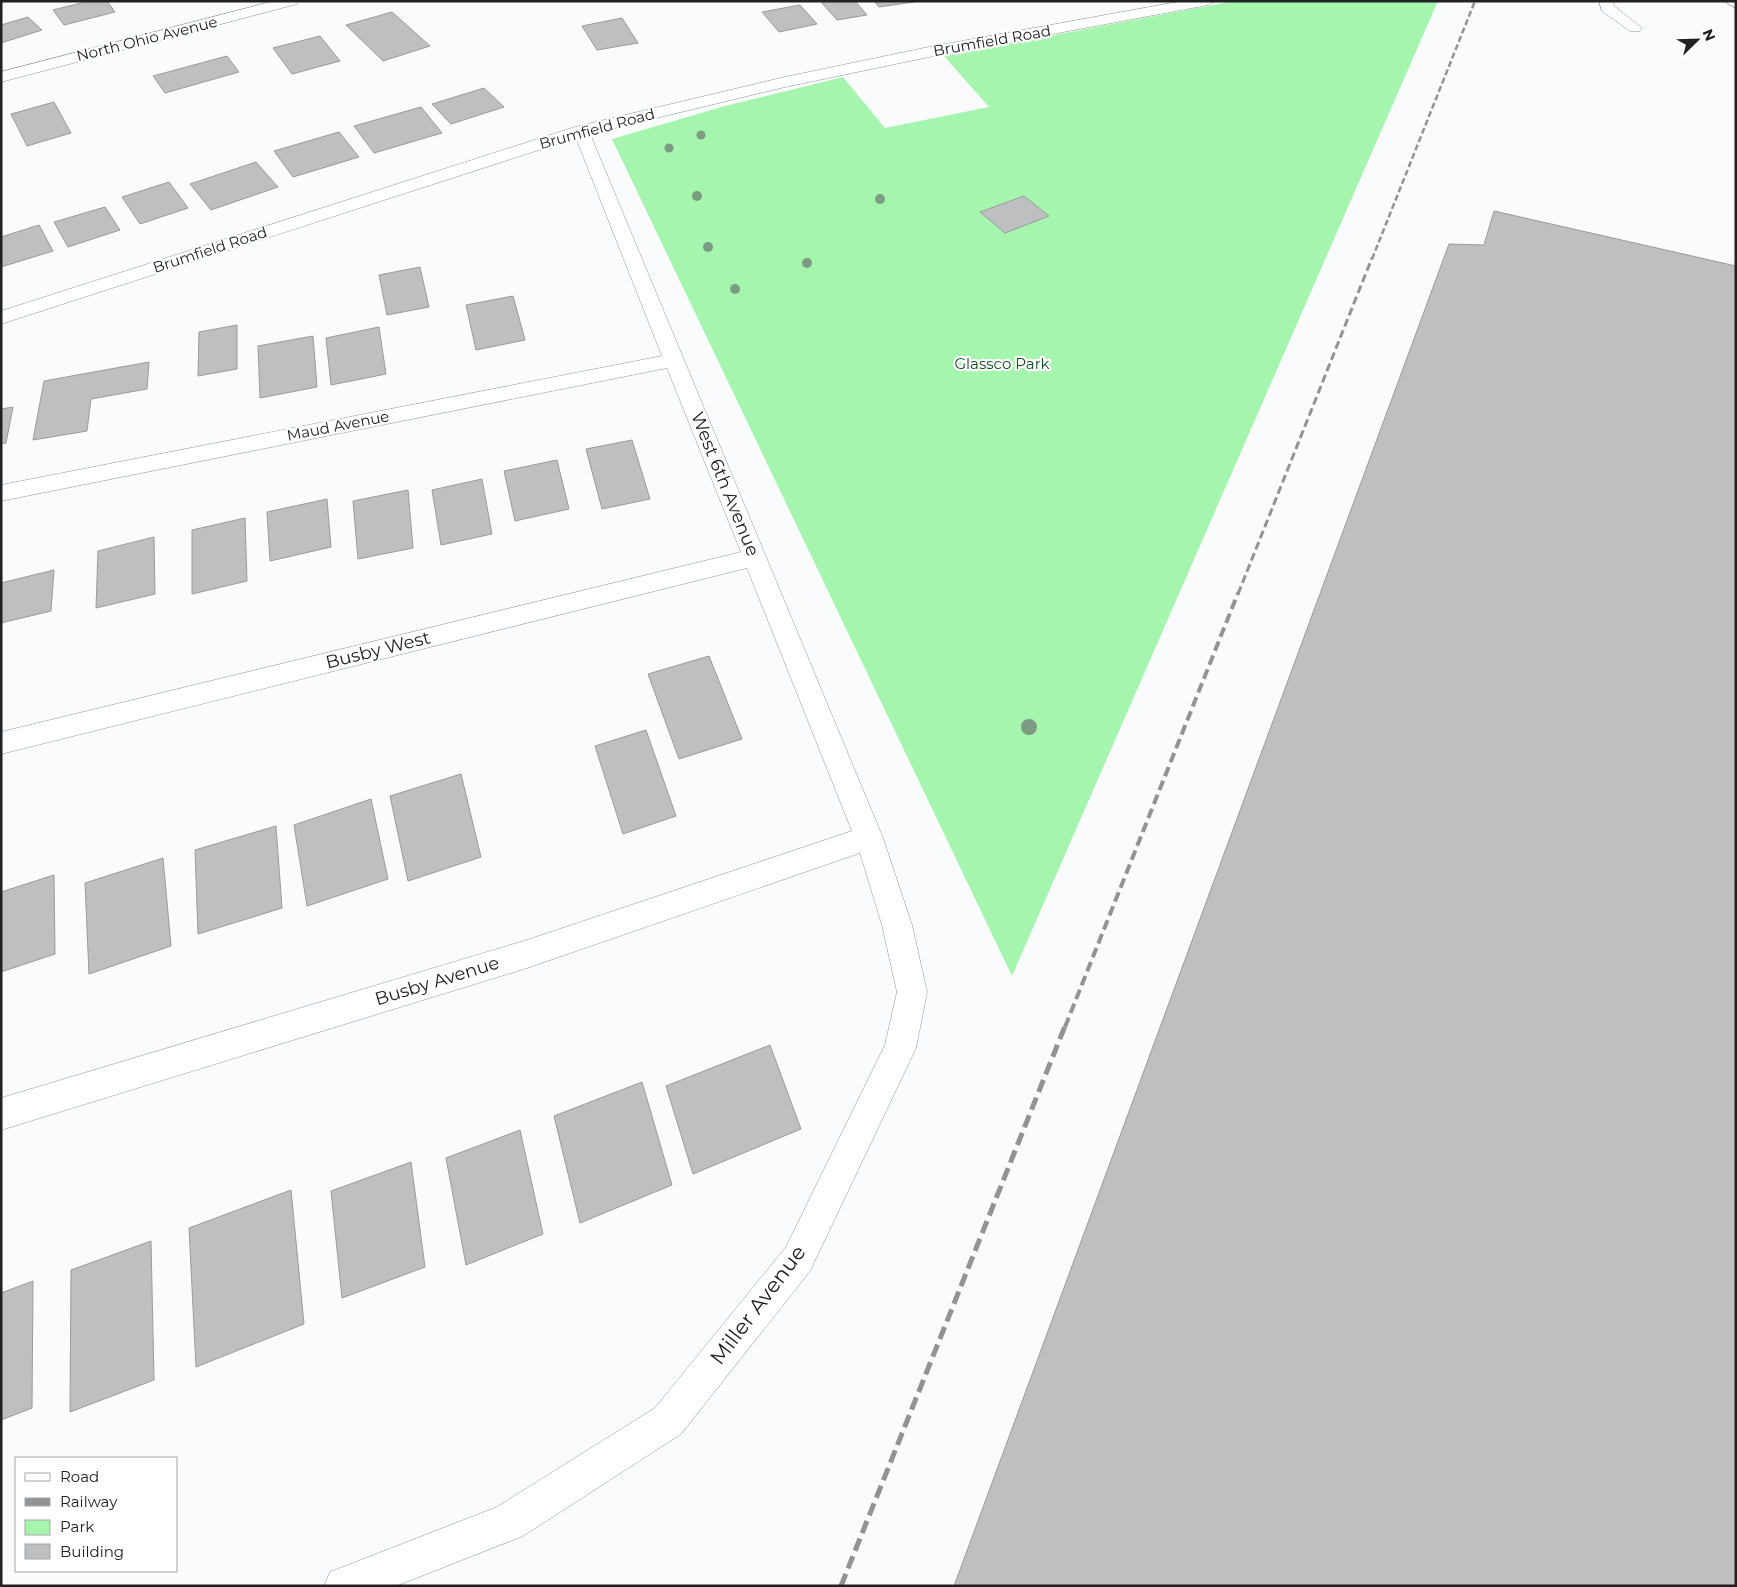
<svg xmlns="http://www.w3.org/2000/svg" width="1737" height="1587" font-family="Montserrat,sans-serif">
<rect width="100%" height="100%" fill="#f9fbfd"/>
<polygon fill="#a6f5ae" points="1234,1 1438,1 1012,976 612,139 725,106 843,77 885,128 989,107 944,56"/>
<g fill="#bdbfc1" stroke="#999b9d">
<polygon points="89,1 107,1 115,12 64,25 53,10"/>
<polygon points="820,1 855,1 867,15 837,20"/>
<polygon points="874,1 914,1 914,2 879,7"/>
<polygon points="800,5 817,24 779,32 762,12"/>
<polygon points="392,12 430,46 383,61 346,25"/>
<polygon points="28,17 42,30 1,43 1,25"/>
<polygon points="622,18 638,43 597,50 582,26"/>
<polygon points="320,36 340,61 292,74 273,48"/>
<polygon points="227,56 239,72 165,93 153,76"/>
<polygon points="484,88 504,107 451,124 432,104"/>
<polygon points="54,102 71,133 27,146 11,114"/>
<polygon points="421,107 442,133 374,153 354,126"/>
<polygon points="339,132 359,157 293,177 274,151"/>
<polygon points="256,162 278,187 211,210 190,184"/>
<polygon points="169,182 188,208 140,224 122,197"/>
<polygon points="1024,196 1049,216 1005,233 980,212"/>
<polygon points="105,207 120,230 68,247 54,222"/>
<polygon points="1494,211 1736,266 1736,1586 954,1586 1449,244 1484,245"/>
<polygon points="39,225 53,251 1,267 1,237"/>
<polygon points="420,267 429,307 387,315 379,275"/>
<polygon points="513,296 525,340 476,350 466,305"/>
<polygon points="237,325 237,369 198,376 199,332"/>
<polygon points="379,327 386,374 331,385 326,338"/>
<polygon points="313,336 317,387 260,398 258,346"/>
<polygon points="149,362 147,389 91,399 87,431 33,440 44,381"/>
<polygon points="13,407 6,443 1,444 1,409"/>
<polygon points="632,440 650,499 602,509 586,449"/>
<polygon points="557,460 569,509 515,521 504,471"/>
<polygon points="482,479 492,534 441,545 432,490"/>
<polygon points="408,490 413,548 358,559 353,501"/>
<polygon points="327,499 331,547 270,561 267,512"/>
<polygon points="245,518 247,581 192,594 192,530"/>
<polygon points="154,537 155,594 96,608 98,551"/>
<polygon points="54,570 51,611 1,623 1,583"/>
<polygon points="709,656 742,739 679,759 648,674"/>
<polygon points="646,730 676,816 623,834 595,746"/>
<polygon points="461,774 481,857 408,881 390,796"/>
<polygon points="371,799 388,879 307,906 294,825"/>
<polygon points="276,826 282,908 198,934 195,850"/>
<polygon points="163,858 171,946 89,974 85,883"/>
<polygon points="54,875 55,954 1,972 1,892"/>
<polygon points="770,1045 801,1129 693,1174 666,1086"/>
<polygon points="642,1082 672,1185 580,1223 554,1116"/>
<polygon points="520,1130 543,1234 466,1265 446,1158"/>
<polygon points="411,1162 425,1267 342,1298 331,1191"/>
<polygon points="291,1190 304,1324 196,1367 189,1228"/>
<polygon points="151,1241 154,1380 70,1412 71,1270"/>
<polygon points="33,1281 32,1408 1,1420 1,1293"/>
</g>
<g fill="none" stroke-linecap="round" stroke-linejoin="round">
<g stroke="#929496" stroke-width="1">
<g id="minor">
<polygon points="274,1 299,1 297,4 1,82 1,72"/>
<polygon points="1183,1 1215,1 1208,5 929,57 785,87 590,134 883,838 912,925 927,992 916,1048 810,1271 681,1434 523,1536 396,1586 324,1586 330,1572 497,1507 655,1408 786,1247 885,1045 897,992 882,925 860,853 527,968 1,1130 1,1098 527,940 852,831 747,568 1,754 1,732 741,552 667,368 1,501 1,485 662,356 576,138 1,324 1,311 575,127 785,77 929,47"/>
<polygon points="1599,1 1613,1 1614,6 1642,28 1640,31 1630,31 1602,11"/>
<polygon points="1724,1 1736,1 1736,8"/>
</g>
</g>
<use href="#minor" fill="#fff" fill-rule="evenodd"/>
<polyline stroke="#919394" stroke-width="2.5" stroke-dasharray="6 3" stroke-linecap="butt" points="1372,259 1475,1"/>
<polyline stroke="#919394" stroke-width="3" stroke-dasharray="8 4" stroke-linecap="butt" points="1238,594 1372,258"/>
<polyline stroke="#919394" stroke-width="4" stroke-dasharray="10 5" stroke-linecap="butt" points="1065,1027 1238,593"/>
<polyline stroke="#919394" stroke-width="5" stroke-dasharray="13 6" stroke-linecap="butt" points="841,1586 1065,1026"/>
</g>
<g fill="#7b9b83">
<circle cx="701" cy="135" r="4.5"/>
<circle cx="669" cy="148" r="4.5"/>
<circle cx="697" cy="196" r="5"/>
<circle cx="880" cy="199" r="5"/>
<circle cx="708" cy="247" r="5"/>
<circle cx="807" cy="263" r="5"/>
<circle cx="735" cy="289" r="5"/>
<circle cx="1029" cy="727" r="8"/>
</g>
<g text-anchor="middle" stroke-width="4.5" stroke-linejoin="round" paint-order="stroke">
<g font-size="15" fill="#202122" stroke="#fff">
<text transform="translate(147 39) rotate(-14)" y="5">North Ohio Avenue</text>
<text transform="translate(992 41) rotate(-10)" y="5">Brumfield Road</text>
<text transform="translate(597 129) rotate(-15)" y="5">Brumfield Road</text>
<text transform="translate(210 250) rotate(-18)" y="5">Brumfield Road</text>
<text transform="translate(338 426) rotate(-11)" y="5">Maud Avenue</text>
</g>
<g font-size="15" fill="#144d20" stroke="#fff">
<text x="1002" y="369">Glassco Park</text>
</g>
<g font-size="18" fill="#202122" stroke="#fff">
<text transform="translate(725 484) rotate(68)" y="6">West 6th Avenue</text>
<text transform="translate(378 650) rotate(-14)" y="6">Busby West</text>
<text transform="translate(437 981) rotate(-17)" y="6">Busby Avenue</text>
</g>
<g font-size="21" fill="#202122" stroke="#fff">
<text transform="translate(758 1305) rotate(-53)" y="7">Miller Avenue</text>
</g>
</g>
<rect width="1737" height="1587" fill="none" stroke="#202122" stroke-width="5"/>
<rect x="15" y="1457" width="162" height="115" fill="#ffffff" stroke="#a6a6a7"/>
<rect x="25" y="1473" width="25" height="8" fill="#ffffff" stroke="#a6a6a7"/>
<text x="60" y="1482" font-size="15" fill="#202122">Road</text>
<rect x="25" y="1498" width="25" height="8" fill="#919394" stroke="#a6a6a7"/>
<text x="60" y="1507" font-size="15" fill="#202122">Railway</text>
<rect x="25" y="1520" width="25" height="15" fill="#a6f5ae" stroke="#a6a6a7"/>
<text x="60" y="1532" font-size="15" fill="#202122">Park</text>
<rect x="25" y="1544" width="25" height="15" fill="#bdbfc1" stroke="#a6a6a7"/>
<text x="60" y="1557" font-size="15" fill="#202122">Building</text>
<g transform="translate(1697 40) rotate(67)" stroke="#ffffff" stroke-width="4" paint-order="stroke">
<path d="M0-4L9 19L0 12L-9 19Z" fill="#202122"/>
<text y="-8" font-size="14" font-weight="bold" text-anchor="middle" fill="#202122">N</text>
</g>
</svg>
